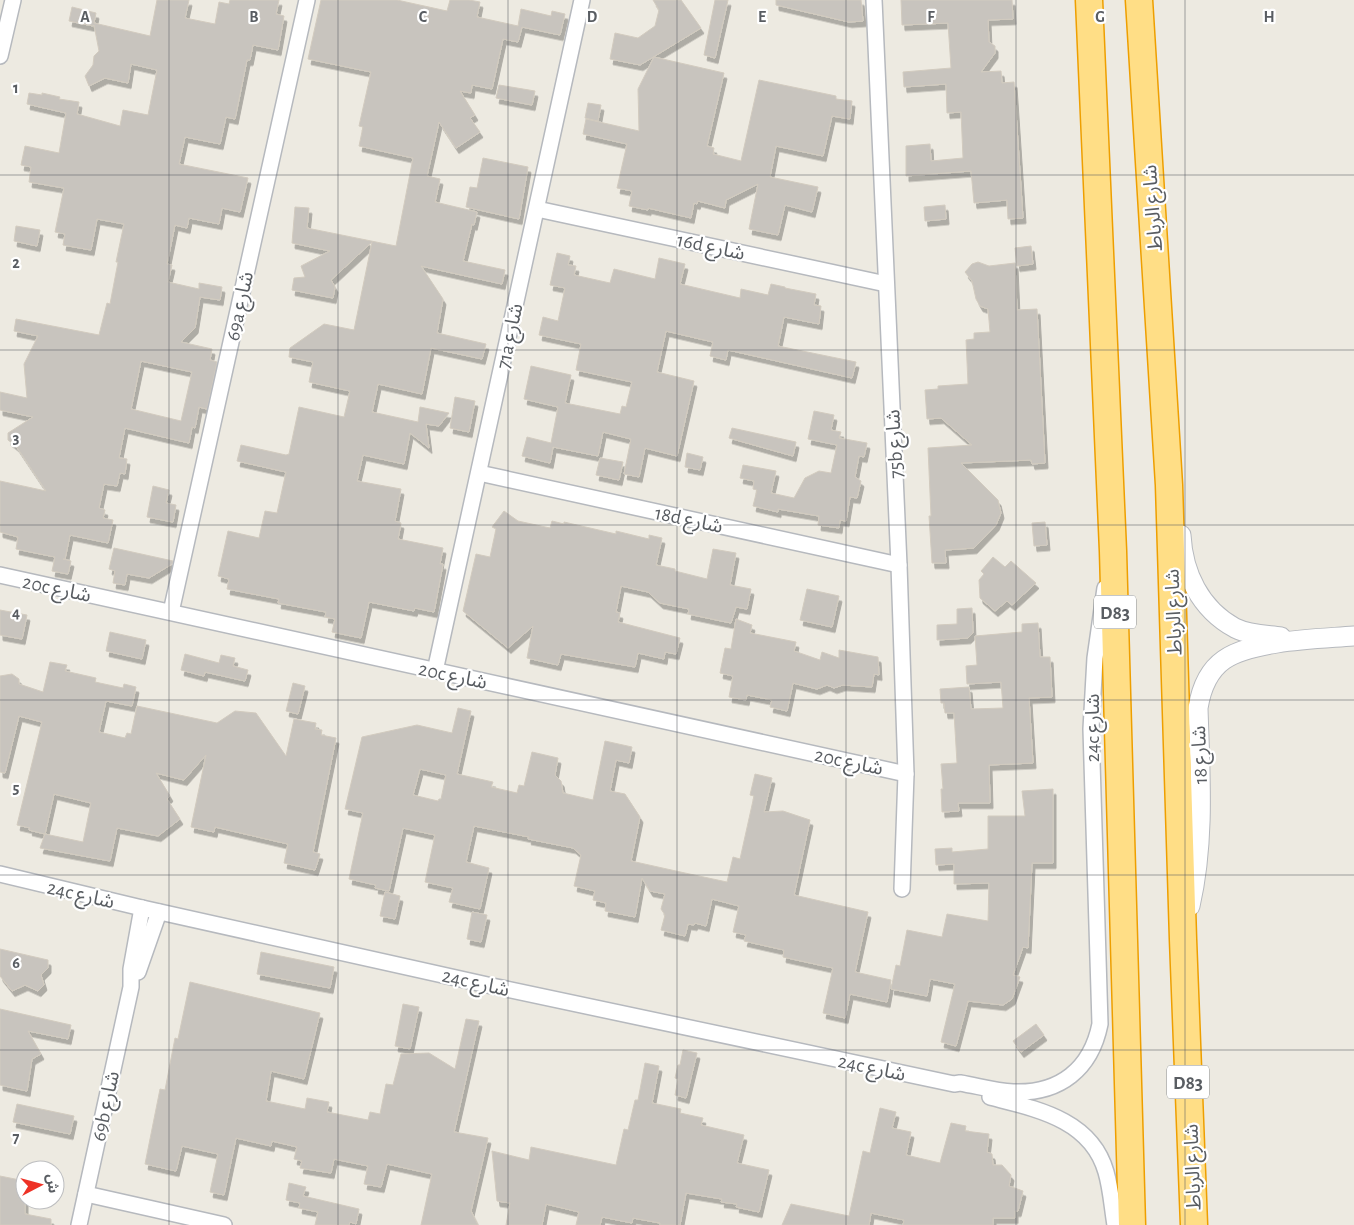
<svg xmlns="http://www.w3.org/2000/svg" width="1354" height="1225" font-family="'Alegreya Sans','Noto Sans Arabic',sans-serif">
<defs>
<filter id="shadow"><feDropShadow dx="3" dy="5.5" stdDeviation="0" flood-color="#0004"/></filter>
</defs>
<rect width="100%" height="100%" fill="#edeae1"/>
<g fill="#c8c4be" stroke="#d2cbbf" fill-rule="evenodd" filter="url(#shadow)">
<path d="M157,0H189L185,18L215,24L219,2L229,4L230,0H279L276,14L284,16L278,50L253,45L250,60H247L235,119L226,117L220,144L185,137L179,164L248,178L240,212L222,208L219,224L189,218L187,228L175,225L167,264L172,265L168,282L199,289V283L222,287L220,300L200,297L195,328L181,342L212,349L210,360L217,362L207,409L199,407L195,428L192,427L189,443L125,428L119,458L127,459L125,474L120,473L117,486L104,484L99,508L105,510L103,518L113,520L108,543L70,535L65,559H63L71,561L68,574L52,571L55,557L16,549L18,537L0,532V481L46,491L16,446L8,440V433L33,417L0,410V392L27,398L24,364L38,336L14,331L16,319L99,335L107,303L110,304L118,262H116L124,224L97,219L91,250L63,245L65,234L55,232L64,188L29,182L31,167L21,165L25,146L59,153L66,113L27,104L29,93L42,95V93L60,97L59,99L79,102L77,114L120,126L123,110L148,115L157,70L131,64L128,83L105,78L89,86L85,76L93,65L94,56L99,51L94,25L93,26L69,21L72,7L96,13L94,23L150,36ZM141,361L192,372L181,421L131,409Z"/>
<polygon points="321,0 397,0 447,11 450,0 469,0 480,2 477,17 518,26 521,9 551,16 552,11 565,14 560,35 522,27 518,42 503,39 492,89 472,85 471,93 460,91 475,115 470,118 480,132 456,148 439,122 427,176 440,179 435,202 477,212 474,225 472,224 463,261 505,270 502,284 421,266 443,299 437,333 486,344 482,359 431,348 422,394 378,384 372,412 418,422 420,407 449,413 439,426 426,424 429,448 410,433 404,464 363,455 357,481 401,489 395,521 401,523 398,539 443,548 440,564 443,564 434,612 415,608 414,611 369,602 361,638 332,632 335,619 325,617 326,612 278,603 279,599 227,589 229,579 218,576 228,531 259,538 265,511 277,513 286,472 237,461 241,445 286,455 289,454 299,407 344,417 350,391 309,382 313,362 289,357 290,348 324,324 354,330 372,242 331,280 335,287 333,298 292,290 294,278 305,277 301,266 330,251 292,243 295,207 309,208 307,228 396,246 413,158 359,146 363,127 359,126 371,72 308,59"/>
<polygon points="653,0 681,0 701,28 640,65 610,59 615,33 638,38 655,26 659,10"/>
<polygon points="715,0 728,0 715,58 704,55"/>
<polygon points="776,0 861,0 863,21 849,22 776,5"/>
<polygon points="901,0 1012,0 1013,19 988,20 989,42 995,46 995,53 981,72 1001,71 1002,83 1014,82 1023,218 1008,219 1007,200 974,203 971,171 906,176 906,146 930,144 931,161 963,158 961,112 947,113 946,84 904,87 903,72 951,68 948,23 902,25"/>
<polygon points="654,57 724,73 707,146 714,148 713,154 741,161 759,80 836,96 836,99 852,101 850,119 832,116 823,156 776,146 770,177 818,187 812,212 785,205 778,235 749,229 758,184 726,200 725,208 698,201 697,204 694,203 691,218 648,208 648,210 629,206 632,191 617,188 627,144 583,134 586,119 639,131 638,89"/>
<polygon points="499,85 535,91 532,105 496,98"/>
<polygon points="588,103 601,105 598,121 585,118"/>
<polygon points="483,158 528,167 519,219 466,207 470,187 477,188"/>
<polygon points="945,205 946,219 925,221 924,207"/>
<polygon points="16,226 40,230 37,246 14,241"/>
<polygon points="1031,246 1033,264 1017,266 1015,248"/>
<polygon points="557,253 570,256 568,265 576,266 574,275 610,283 614,269 655,279 659,258 685,264 680,284 740,298 741,289 768,295 771,284 785,287 785,288 816,294 814,305 821,306 819,324 784,317 778,346 856,362 852,378 728,350 726,360 710,356 713,342 666,331 657,372 694,381 677,456 645,448 639,477 624,474 631,439 603,432 598,456 553,447 550,463 522,456 527,437 551,443 558,407 524,399 531,366 571,375 565,403 620,414 622,406 626,407 632,382 576,370 581,344 539,335 543,317 558,321 565,288 550,285"/>
<polygon points="978,262 989,266 1015,263 1017,310 1037,309 1045,463 1032,464 1031,460 961,463 998,500 1001,513 996,525 974,548 945,550 946,563 932,563 929,516 931,516 928,448 972,445 941,418 927,419 925,390 938,389 938,386 968,384 966,340 974,339 974,333 990,332 988,309 980,306 976,299 972,281 965,272 972,264"/>
<polygon points="455,397 475,401 469,432 450,428"/>
<polygon points="814,411 834,415 831,430 841,432 839,438 867,443 864,457 859,456 855,477 861,481 857,498 850,497 846,521 840,520 839,528 818,525 819,516 778,509 778,512 753,506 757,490 753,489 754,481 740,478 743,465 776,471 771,493 794,498 805,478 819,471 831,473 837,445 808,439"/>
<polygon points="732,428 796,442 793,456 729,438"/>
<polygon points="687,453 703,457 700,470 685,467"/>
<polygon points="600,458 623,462 619,480 596,475"/>
<polygon points="153,486 169,490 166,503 176,505 173,522 147,517"/>
<polygon points="504,511 518,521 550,528 552,521 564,524 564,522 616,534 616,531 649,539 649,535 662,538 656,565 675,569 675,571 707,579 713,549 736,553 730,585 751,589 747,609 736,607 731,623 688,614 689,609 660,603 648,592 621,586 616,612 620,613 618,622 680,638 676,654 665,652 664,659 638,653 635,667 561,654 558,665 527,658 533,626 508,648 463,611 476,554 490,557 496,529 492,527"/>
<polygon points="1045,522 1047,545 1034,546 1032,523"/>
<polygon points="114,548 173,561 172,564 149,578 127,574 125,585 113,583 115,571 109,569"/>
<polygon points="993,557 1005,567 1011,561 1036,583 1012,605 1007,601 995,611 980,598 979,580 984,574 981,571"/>
<polygon points="807,589 839,596 832,627 800,620"/>
<polygon points="972,608 973,633 968,638 937,640 937,625 957,624 957,609"/>
<polygon points="0,610 27,615 22,639 0,635"/>
<polygon points="736,619 752,625 750,633 796,642 794,651 820,660 822,652 839,658 839,650 878,657 879,675 874,674 872,687 843,685 834,688 827,685 817,689 793,683 787,711 770,707 772,700 747,695 746,700 729,697 733,676 720,673 725,648 731,649"/>
<polygon points="1038,623 1040,657 1050,657 1052,697 1029,698 1033,763 989,765 990,803 958,803 959,811 942,812 941,789 943,789 941,764 957,763 954,713 945,713 944,703 941,703 940,689 969,687 971,709 1003,708 1001,682 967,684 966,666 977,665 975,636 1022,632 1022,624"/>
<polygon points="110,632 146,640 142,659 106,651"/>
<polygon points="185,654 219,663 221,655 235,658 233,666 248,670 245,681 205,672 204,676 181,670"/>
<path d="M50,662L67,665L65,671L96,678L95,682L123,688L124,684L136,687L132,706L106,701L99,732L125,738L127,733L131,734L137,706L217,723L235,711L256,713L286,756L294,719L316,723L315,729L322,730L321,735L336,738L313,852L320,854L315,870L284,863L288,844L215,827L214,832L191,827L206,755L184,780L156,773L170,796L167,799L180,819L158,836L117,828L110,861L40,848L45,834L29,830L30,828L17,825L42,722L19,716L5,773L0,772V676L12,674L19,679V684L43,692ZM54,794L91,803L83,842L45,834Z"/>
<polygon points="293,683 305,686 298,714 286,711"/>
<path d="M458,708L471,711L457,774L493,782L491,787L517,793L519,785L524,786L532,752L558,758L555,775L561,781L563,793L593,800L605,741L632,747L629,763L616,760L610,791L625,794L640,817L631,861L685,873L727,882L733,857L740,859L754,796L750,795L755,774L772,778L764,812L783,811L810,820L794,895L868,912L855,972L891,980L887,1002L850,994L845,1018L823,1013L833,968L783,957L784,950L744,941L746,935L733,932L739,906L712,899L706,926L695,923L694,925L688,924L685,936L661,930L665,915L661,909L665,894L650,891L642,878L635,917L605,911L606,903L593,900L595,891L574,886L581,855L573,848L528,839L529,837L474,826L466,862L489,868L480,909L449,902L453,888L425,882L435,835L403,828L389,891L375,888L376,885L349,879L363,813L345,809L362,737L417,725L452,733ZM420,769L446,775L441,799H439L438,801L413,795Z"/>
<polygon points="1053,789 1053,863 1032,863 1028,948 1023,947 1013,975 1020,977 1012,999 1003,1005 968,1001 956,1046 941,1042 955,984 930,979 927,996 891,989 896,965 900,966 907,930 942,937 947,914 988,921 989,883 954,884 954,864 936,865 935,849 952,848 952,852 988,849 988,816 1025,816 1022,791"/>
<polygon points="385,892 400,896 395,919 380,916"/>
<polygon points="472,912 487,915 481,942 467,939"/>
<polygon points="0,949 48,960 48,968 41,975 44,985 38,991 25,985 12,991 0,976"/>
<polygon points="261,952 334,967 330,988 257,974"/>
<polygon points="190,982 320,1013 304,1079 271,1071 266,1101 305,1109 307,1098 329,1102 327,1112 368,1120 370,1112 380,1114 386,1084 393,1085 401,1054 429,1053 455,1069 466,1019 479,1021 454,1132 488,1138 471,1211 478,1225 421,1225 432,1174 387,1164 381,1187 364,1184 368,1166 334,1159 331,1173 300,1168 302,1161 294,1159 297,1147 272,1141 271,1146 236,1138 224,1195 210,1192 218,1154 182,1146 176,1171 145,1164 160,1089 165,1090 175,1038 178,1039"/>
<polygon points="403,1004 419,1007 410,1049 395,1046"/>
<polygon points="0,1009 71,1025 68,1039 28,1031 41,1054 32,1059 27,1091 0,1085"/>
<polygon points="1036,1024 1044,1035 1021,1052 1013,1041"/>
<polygon points="683,1050 697,1053 686,1098 675,1095 678,1079 675,1078 678,1065 680,1065"/>
<polygon points="645,1063 659,1066 652,1103 681,1109 680,1113 703,1118 701,1125 744,1135 737,1163 769,1170 759,1212 736,1207 737,1204 721,1202 722,1199 686,1193 680,1225 660,1225 660,1223 633,1218 632,1223 602,1217 600,1225 576,1225 579,1212 546,1204 542,1225 506,1225 510,1203 497,1201 492,1151 529,1160 531,1147 616,1165 624,1129 628,1130 635,1100 638,1100"/>
<polygon points="17,1104 74,1116 70,1134 13,1122"/>
<polygon points="880,1108 896,1112 892,1128 911,1132 906,1155 940,1163 951,1123 966,1126 965,1131 989,1134 987,1152 992,1154 993,1165 1002,1165 1011,1175 1009,1186 1023,1191 1018,1211 1015,1211 1015,1218 993,1218 993,1225 903,1225 904,1220 871,1213 869,1225 782,1225 791,1204 849,1216 863,1151 870,1153"/>
<polygon points="0,1176 25,1181 25,1214 51,1219 51,1225 0,1225"/>
<polygon points="289,1183 306,1187 303,1196 359,1209 356,1224 350,1222 349,1225 315,1225 318,1212 299,1208 300,1203 286,1200"/>
</g>
<g fill="none" stroke-linecap="round" stroke-linejoin="round">
<g stroke="#b6b9be" stroke-width="18">
<g id="minor">
<polyline points="874,0 899,565 906,774 902,889"/>
<polyline points="0,56 13,0"/>
<polyline points="537,209 886,284"/>
<polyline points="479,473 899,565"/>
<polyline points="0,575 906,774"/>
<polyline points="171,612 307,0"/>
<polyline points="435,671 582,0"/>
<path d="M0,874L142,908L492,986L954,1084L960,1083C978,1086 995,1091 1013,1092C1060,1094 1091,1069 1100,1024L1091,729L1095,658L1105,588"/>
<polyline points="138,972 159,912"/>
<path d="M990,1097C1036,1109 1091,1119 1106,1172C1111,1189 1112,1207 1115,1225"/>
<polyline points="86,1194 224,1225"/>
<polyline points="79,1225 131,987 131,969 142,908"/>
</g>
</g>
<g stroke="#b6b9be" stroke-width="21">
<g id="tertiary">
<path d="M1181,535C1183,573 1200,609 1235,628C1249,635 1266,635 1281,637"/>
<path d="M1190,906C1205,841 1200,774 1198,708C1206,659 1233,650 1277,643C1302,639 1328,638 1354,636"/>
</g>
</g>
<g stroke="#ee9f00" stroke-width="29">
<g id="motorway">
<polyline points="1089,0 1113,551 1132,1225"/>
<polyline points="1139,0 1169,485 1183,939 1194,1225"/>
</g>
</g>
<use href="#minor" stroke="#fff" stroke-width="15"/>
<use href="#tertiary" stroke="#fff" stroke-width="19"/>
<use href="#motorway" stroke="#ffde86" stroke-width="26"/>
</g>
<path fill="none" stroke="#595d62" stroke-width="1" stroke-opacity="0.55" d="M169,0V1225M338,0V1225M508,0V1225M677,0V1225M846,0V1225M1016,0V1225M1185,0V1225M0,175H1354M0,350H1354M0,525H1354M0,700H1354M0,875H1354M0,1050H1354"/>
<g text-anchor="middle" stroke-width="4.5" stroke-linejoin="round" paint-order="stroke">
<g fill="#fff" stroke="#8b8e91" stroke-width="1">
<rect x="1094" y="595.5" width="42" height="33" rx="4"/>
<rect x="1167" y="1065.5" width="42" height="33" rx="4"/>
</g>
<g font-size="19" font-weight="bold" fill="#595d62">
<text x="1115" y="619">D83</text>
<text x="1188" y="1089">D83</text>
</g>
<g font-size="20" fill="#595d62" stroke="#fff">
<text transform="translate(1152 208) rotate(-94)" y="7">شارع الرباط</text>
<text transform="translate(711 246) rotate(12)" y="7">16d شارع</text>
<text transform="translate(239 306) rotate(-78)" y="7">69a شارع</text>
<text transform="translate(509 336) rotate(-78)" y="7">71a شارع</text>
<text transform="translate(894 444) rotate(-93)" y="7">75b شارع</text>
<text transform="translate(689 519) rotate(12)" y="7">18d شارع</text>
<text transform="translate(57 588) rotate(12)" y="7">20c شارع</text>
<text transform="translate(1173 612) rotate(-92)" y="7">شارع الرباط</text>
<text transform="translate(453 675) rotate(12)" y="7">20c شارع</text>
<text transform="translate(1092 728) rotate(-90)" y="7">24c شارع</text>
<text transform="translate(1199 755) rotate(-92)" y="7">شارع 18</text>
<text transform="translate(849 761) rotate(12)" y="7">20c شارع</text>
<text transform="translate(81 894) rotate(13)" y="7">24c شارع</text>
<text transform="translate(476 982) rotate(13)" y="7">24c شارع</text>
<text transform="translate(872 1067) rotate(12)" y="7">24c شارع</text>
<text transform="translate(105 1106) rotate(-78)" y="7">69b شارع</text>
<text transform="translate(1192 1167) rotate(-92)" y="7">شارع الرباط</text>
</g>
</g>
<g font-size="16" text-anchor="middle" font-weight="bold" fill="#595d62" stroke="#fff" stroke-width="4.5" stroke-linejoin="round" paint-order="stroke">
<text x="85" y="22">A</text>
<text x="254" y="22">B</text>
<text x="423" y="22">C</text>
<text x="592" y="22">D</text>
<text x="762" y="22">E</text>
<text x="931" y="22">F</text>
<text x="1100" y="22">G</text>
<text x="1269" y="22">H</text>
<text x="16" y="93">1</text>
<text x="16" y="268">2</text>
<text x="16" y="443">3</text>
<text x="16" y="618">4</text>
<text x="16" y="793">5</text>
<text x="16" y="968">6</text>
<text x="16" y="1143">7</text>
</g>
<g transform="translate(40 1185) rotate(84)"><circle r="24" fill="#ffffff" stroke="#bdbec0"/>
<path d="M0-4L9 19L0 12L-9 19Z" fill="#ee3226"/>
<text y="-8" font-size="14" font-weight="bold" text-anchor="middle" fill="#595d62">ش</text>
</g>
</svg>
